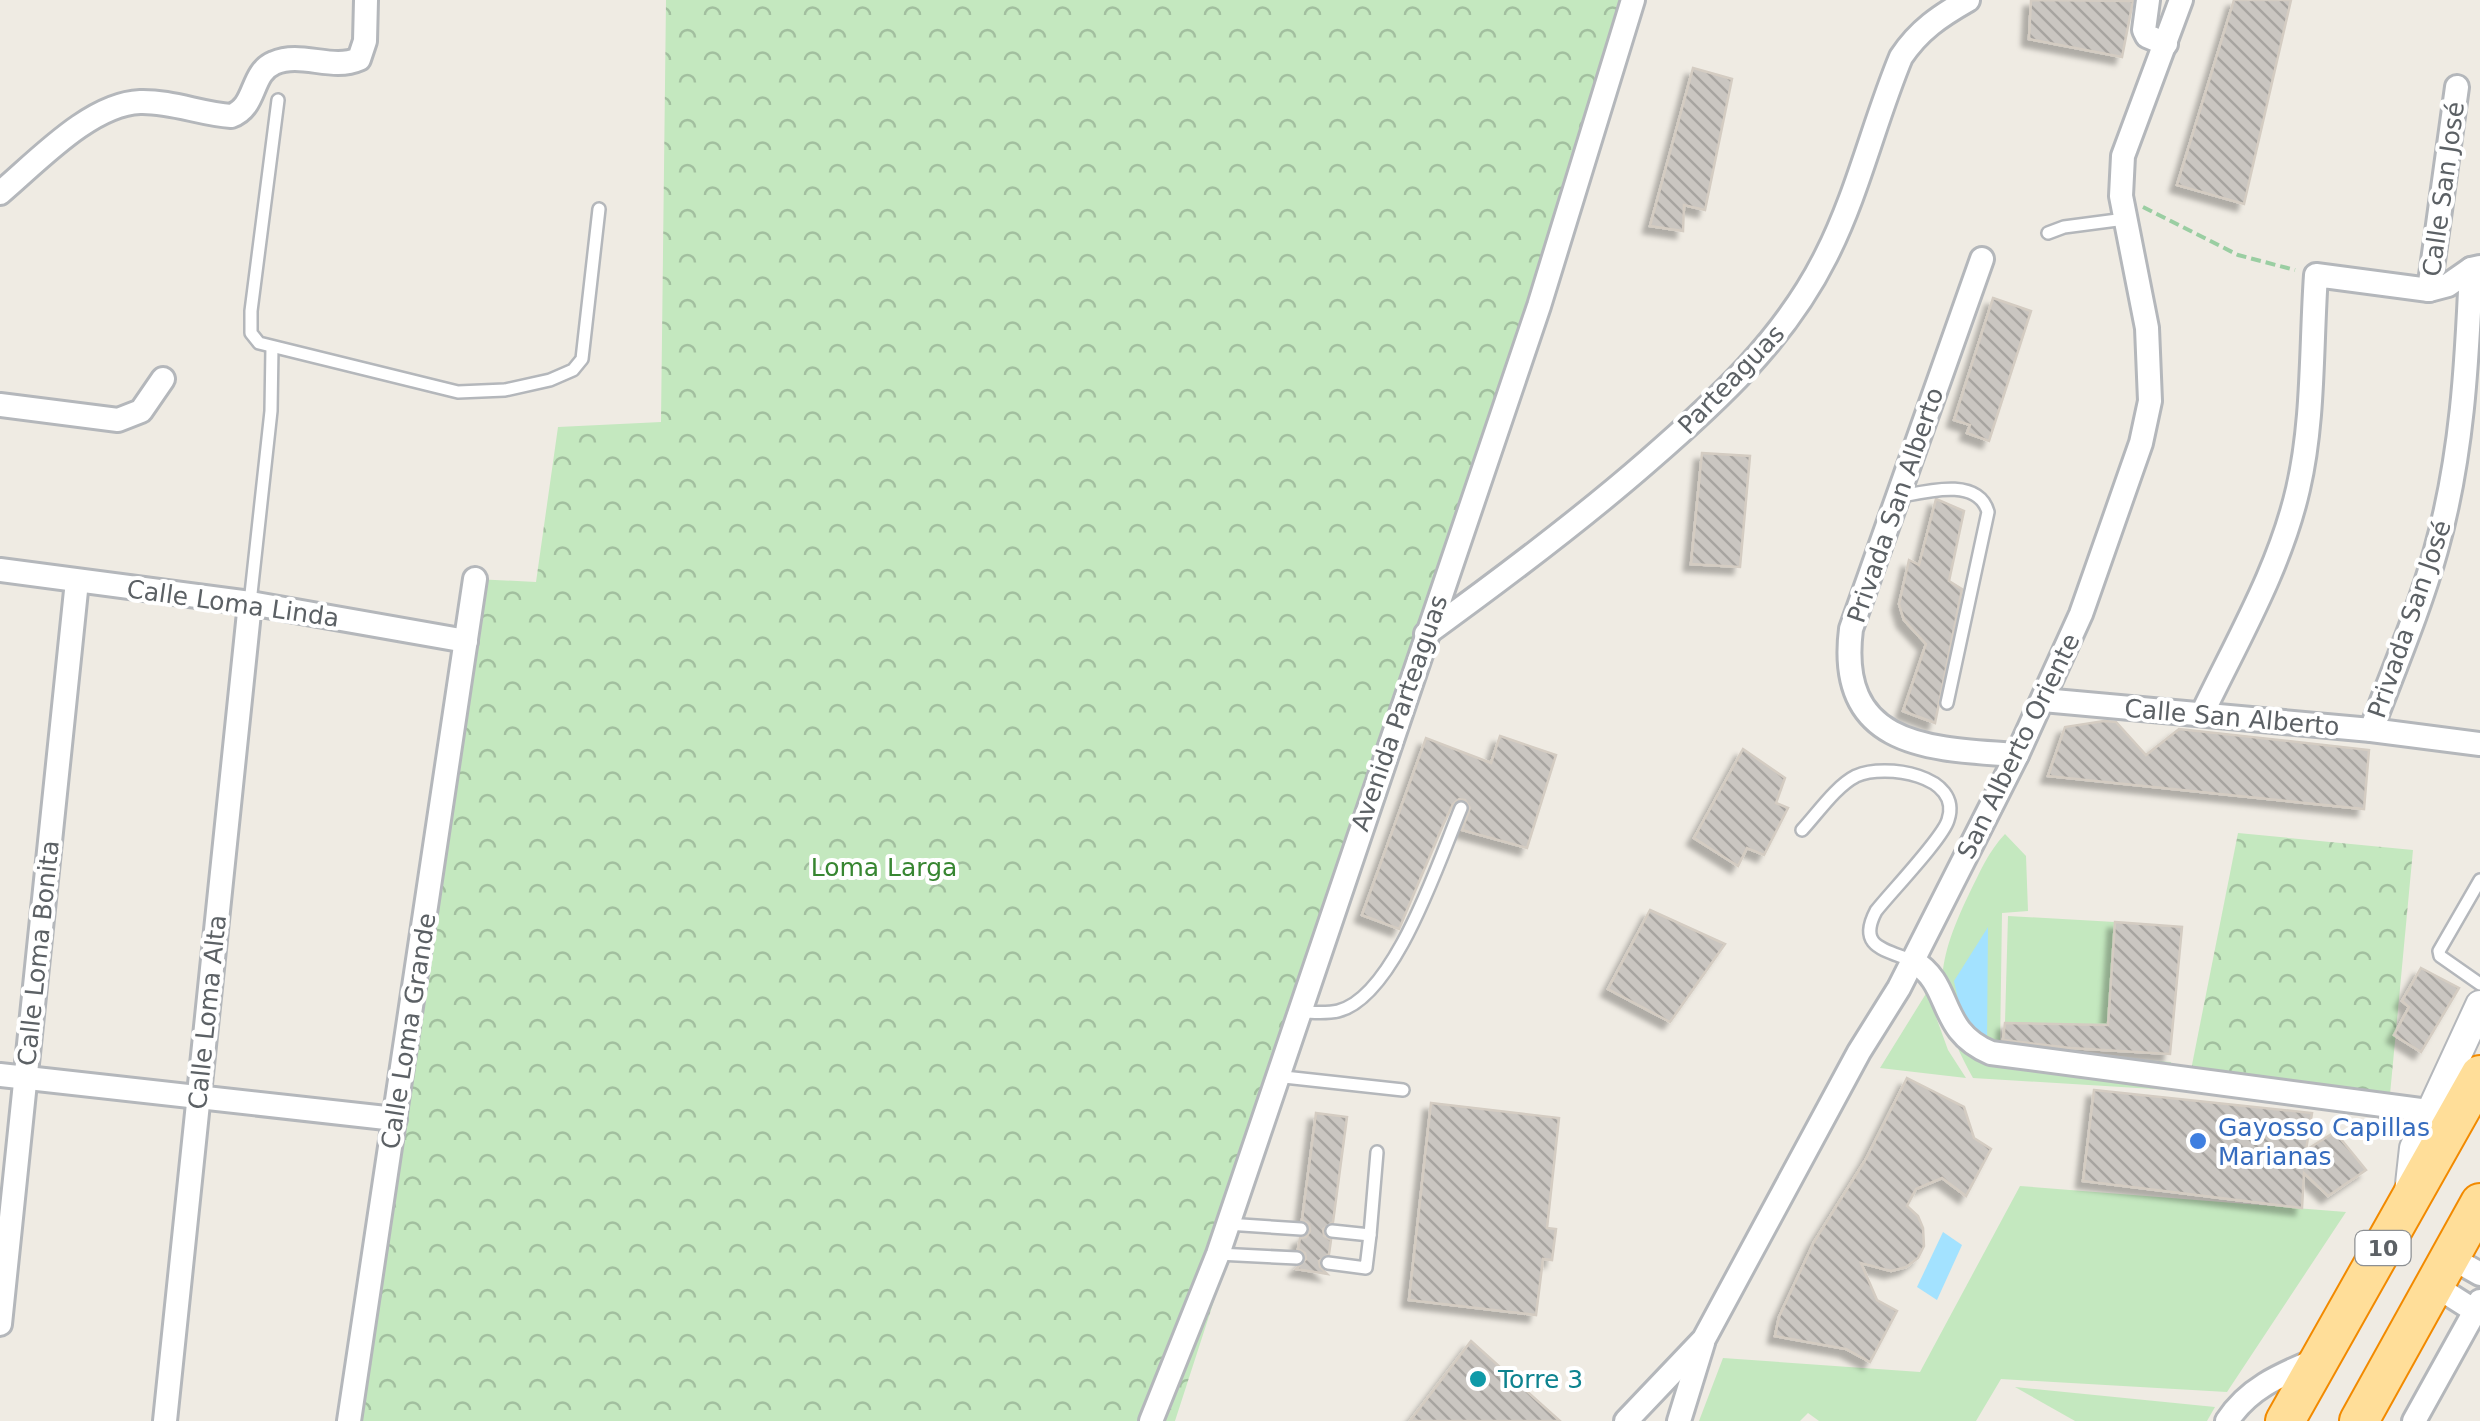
<svg xmlns="http://www.w3.org/2000/svg" width="2480" height="1421" font-family="'DejaVu Sans',sans-serif">
<defs>
<pattern id="forest-crowns" width="20" height="18" patternUnits="userSpaceOnUse" patternTransform="scale(2.5)"><rect width="20" height="18" fill="#c4e8bf"/><path d="M2 6a3 3 0 1 1 6 0M12 15a3 3 0 1 1 6 0" fill="none" stroke="#a2bf9f"/></pattern>
<pattern id="building-back-hatch" width="6" height="6" patternUnits="userSpaceOnUse" patternTransform="scale(2.5)"><rect width="6" height="6" fill="#cac6c1"/><path d="M-1 5l2 2M0 0l6 6M5-1l2 2" fill="none" stroke="#a7a4a0"/></pattern>
<filter id="shadow"><feDropShadow dx="-7" dy="7" stdDeviation="2.5" flood-color="#0004"/></filter>
</defs>
<rect width="100%" height="100%" fill="#efebe3"/>
<g fill="#c4e8bf">
<path d="M2005,834L2026,856L2028,911L2002,913L2000,1050L2171,1062L2170,1090L1973,1078C1932,1004 1933,969 1969,894C1980,872 1988,852 2005,834Z"/>
<polygon points="2008,916 2115,922 2108,1025 2005,1023"/>
<polygon points="1927,992 1948,1050 1966,1078 1880,1068"/>
<polygon points="2020,1186 2346,1212 2227,1392 2001,1379 1976,1421 1819,1421 1808,1413 1800,1421 1699,1421 1723,1358 1920,1372"/>
<polygon points="2015,1387 2215,1407 2207,1421 2075,1421"/>
</g>
<g fill="url(#forest-crowns)">
<polygon points="666,0 1623,0 1431,631 1175,1421 357,1421 475,579 536,582 558,427 661,422"/>
<polygon points="2238,833 2413,850 2389,1105 2190,1075"/>
</g>
<g fill="#a3e2ff">
<polygon points="1988,927 1987,1047 1966,1036 1954,981"/>
<polygon points="1943,1232 1962,1245 1937,1300 1917,1287"/>
</g>
<g fill="url(#building-back-hatch)" stroke="#d4ccc2" stroke-width="2.5" filter="url(#shadow)">
<polygon points="2031,0 2133,1 2122,57 2029,39"/>
<polygon points="2234,0 2291,0 2244,204 2177,185"/>
<polygon points="1693,68 1732,79 1705,210 1684,205 1683,231 1650,226"/>
<polygon points="1993,298 2031,311 1989,441 1967,433 1970,425 1954,420"/>
<polygon points="1702,453 1750,456 1740,567 1691,564"/>
<polygon points="1936,499 1964,511 1949,581 1962,589 1935,723 1903,711 1926,644 1904,620 1899,604 1909,560 1919,565"/>
<polygon points="2104,721 2116,722 2146,755 2179,729 2369,750 2364,809 2048,776 2065,727"/>
<polygon points="1500,736 1556,755 1527,848 1462,830 1470,808 1465,800 1459,799 1453,804 1443,825 1399,929 1362,915 1426,738 1491,763"/>
<polygon points="1743,749 1785,778 1776,803 1788,808 1764,855 1747,848 1738,866 1694,838"/>
<polygon points="1650,910 1725,944 1670,1022 1608,989"/>
<polygon points="2115,922 2182,927 2170,1054 2071,1048 2003,1040 2005,1023 2108,1025"/>
<polygon points="2421,968 2459,988 2421,1052 2394,1035 2409,1007 2402,1001"/>
<polygon points="1907,1078 1964,1107 1974,1138 1991,1149 1966,1196 1942,1178 1916,1189 1907,1206 1918,1216 1923,1228 1924,1246 1918,1258 1906,1267 1891,1271 1861,1263 1877,1300 1897,1311 1870,1362 1846,1349 1775,1336 1779,1317 1814,1242 1866,1159"/>
<polygon points="2094,1090 2312,1113 2306,1150 2335,1132 2366,1170 2328,1196 2304,1173 2302,1208 2083,1181"/>
<polygon points="1431,1103 1559,1118 1547,1228 1556,1229 1552,1260 1543,1259 1536,1315 1409,1300"/>
<polygon points="1316,1113 1347,1117 1333,1222 1323,1229 1324,1236 1331,1240 1329,1254 1319,1261 1320,1267 1327,1274 1296,1269 1306,1259 1305,1253 1298,1249 1300,1238 1306,1237 1310,1231 1309,1224 1302,1220"/>
<polygon points="1471,1341 1560,1421 1410,1421"/>
</g>
<g fill="none" stroke-linecap="round" stroke-linejoin="round">
<g stroke="#b4b7bb" stroke-width="16">
<g id="service">
<polyline points="278,100 251,311 251,333 259,343 458,392 505,390 550,380 573,370 582,359 599,209"/>
<polyline points="2048,233 2064,227 2125,219"/>
<path d="M1897,497C1924,492 1978,476 1988,512L1947,703"/>
<polyline points="250,603 271,411 272,347"/>
<path d="M1802,830C1817,814 1836,786 1856,776C1885,763 1963,775 1948,820C1943,838 1890,893 1876,911C1857,947 1884,949 1913,961"/>
<polyline points="2480,880 2439,951 2440,956 2480,984"/>
<path d="M1299,1012C1312,1012 1326,1014 1338,1011C1395,997 1439,860 1461,808"/>
<polyline points="1275,1076 1403,1090"/>
<polyline points="1227,1224 1301,1229"/>
<polyline points="1370,1235 1377,1152"/>
<polyline points="1218,1254 1297,1258"/>
<polyline points="1328,1263 1366,1268 1370,1235 1332,1231"/>
</g>
</g>
<g stroke="#b4b7bb" stroke-width="28">
<g id="minor">
<polyline points="2148,0 2144,30 2147,36 2166,44"/>
<path d="M0,193C37,162 90,104 140,102C171,101 201,114 231,116C257,107 250,73 274,63C301,51 332,71 359,59L365,41L366,0"/>
<path d="M1982,259L1851,629C1836,748 1930,749 2017,755"/>
<polyline points="2429,290 2457,87"/>
<polyline points="0,405 118,420 141,411 163,379"/>
<polyline points="0,570 250,603 466,641"/>
<path d="M1426,634C1502,579 1577,523 1648,461C1717,401 1784,340 1826,256C1858,193 1874,122 1901,57C1919,30 1940,16 1968,0"/>
<polyline points="2043,700 2371,730 2480,744"/>
<path d="M2202,714C2237,641 2280,568 2298,489C2314,420 2311,346 2316,275L2429,290L2448,285L2471,269L2480,267"/>
<path d="M2371,730C2393,671 2419,611 2436,550C2462,457 2467,364 2471,269"/>
<path d="M1913,961C1954,985 1936,1030 1991,1053L2428,1111"/>
<polyline points="0,1075 395,1119"/>
<polyline points="2450,1257 2480,1274"/>
<polyline points="2434,1285 2475,1311 2480,1301"/>
<polyline points="0,1324 77,581"/>
<polyline points="165,1421 250,603"/>
<polyline points="349,1421 475,579"/>
<polyline points="1151,1421 1218,1254 1539,306 1633,0"/>
<polyline points="1626,1421 1704,1339 1859,1052 1899,988 2017,755 2081,614 2141,443 2150,401 2147,328 2121,196 2123,156 2181,0"/>
<polyline points="1679,1421 1703,1343"/>
<path d="M2227,1421C2249,1387 2283,1374 2318,1359"/>
<polyline points="2414,1421 2475,1311 2480,1314"/>
</g>
</g>
<g stroke="#b4b7bb" stroke-width="32">
<polyline id="tertiary" points="2409,1193 2414,1148 2480,1005"/>
</g>
<g stroke="#f28a00" stroke-width="42">
<g id="trunk">
<polyline points="2285,1421 2480,1075"/>
<polyline points="2359,1421 2480,1203"/>
</g>
</g>
<polyline stroke="#9acea2" stroke-width="4" stroke-dasharray="10 5" stroke-linecap="butt" points="2143,207 2238,255 2295,270"/>
<use href="#service" stroke="#fff" stroke-width="11"/>
<use href="#minor" stroke="#fff" stroke-width="22"/>
<use href="#tertiary" stroke="#fff" stroke-width="28"/>
<use href="#trunk" stroke="#ffde99" stroke-width="38"/>
</g>
<circle fill="#3f7fe0" stroke="#fff" stroke-width="4" cx="2198" cy="1141" r="10"/>
<circle fill="#0f9aa8" stroke="#fff" stroke-width="4" cx="1478" cy="1379" r="10"/>
<g text-anchor="middle" stroke-width="8" stroke-linejoin="round" paint-order="stroke">
<rect fill="#fff" stroke="#8d9093" stroke-width="2.5" x="2355.5" y="1231" width="55" height="34" rx="8"/>
<g font-size="22" font-weight="bold" fill="#5c6165">
<text x="2383" y="1256">10</text>
</g>
<g font-size="25" fill="#5c6165" stroke="#fff">
<text transform="translate(2443 189) rotate(-82)" y="9">Calle San José</text>
<text transform="translate(1731 379) rotate(-46)" y="9">Parteaguas</text>
<text transform="translate(1895 505) rotate(-71)" y="9">Privada San Alberto</text>
<text transform="translate(233 603) rotate(8)" y="9">Calle Loma Linda</text>
<text transform="translate(2409 619) rotate(-71)" y="9">Privada San José</text>
<text transform="translate(1399 713) rotate(-71)" y="9">Avenida Parteaguas</text>
<text transform="translate(2232 717) rotate(5)" y="9">Calle San Alberto</text>
<text transform="translate(2018 746) rotate(-64)" y="9">San Alberto Oriente</text>
<text transform="translate(38 953) rotate(-84)" y="9">Calle Loma Bonita</text>
<text transform="translate(207 1012) rotate(-84)" y="9">Calle Loma Alta</text>
<text transform="translate(408 1031) rotate(-81)" y="9">Calle Loma Grande</text>
</g>
<g font-size="25" fill="#378631" stroke="#fff">
<text x="884" y="876">Loma Larga</text>
</g>
<g font-size="25" fill="#366cbe" stroke="#fff" text-anchor="start">
<text x="2218" y="1136">Gayosso Capillas<tspan x="2218" dy="29">Marianas</tspan></text>
</g>
<g font-size="25" fill="#0d838f" stroke="#fff" text-anchor="start">
<text x="1498" y="1388">Torre 3</text>
</g>
</g>
</svg>
